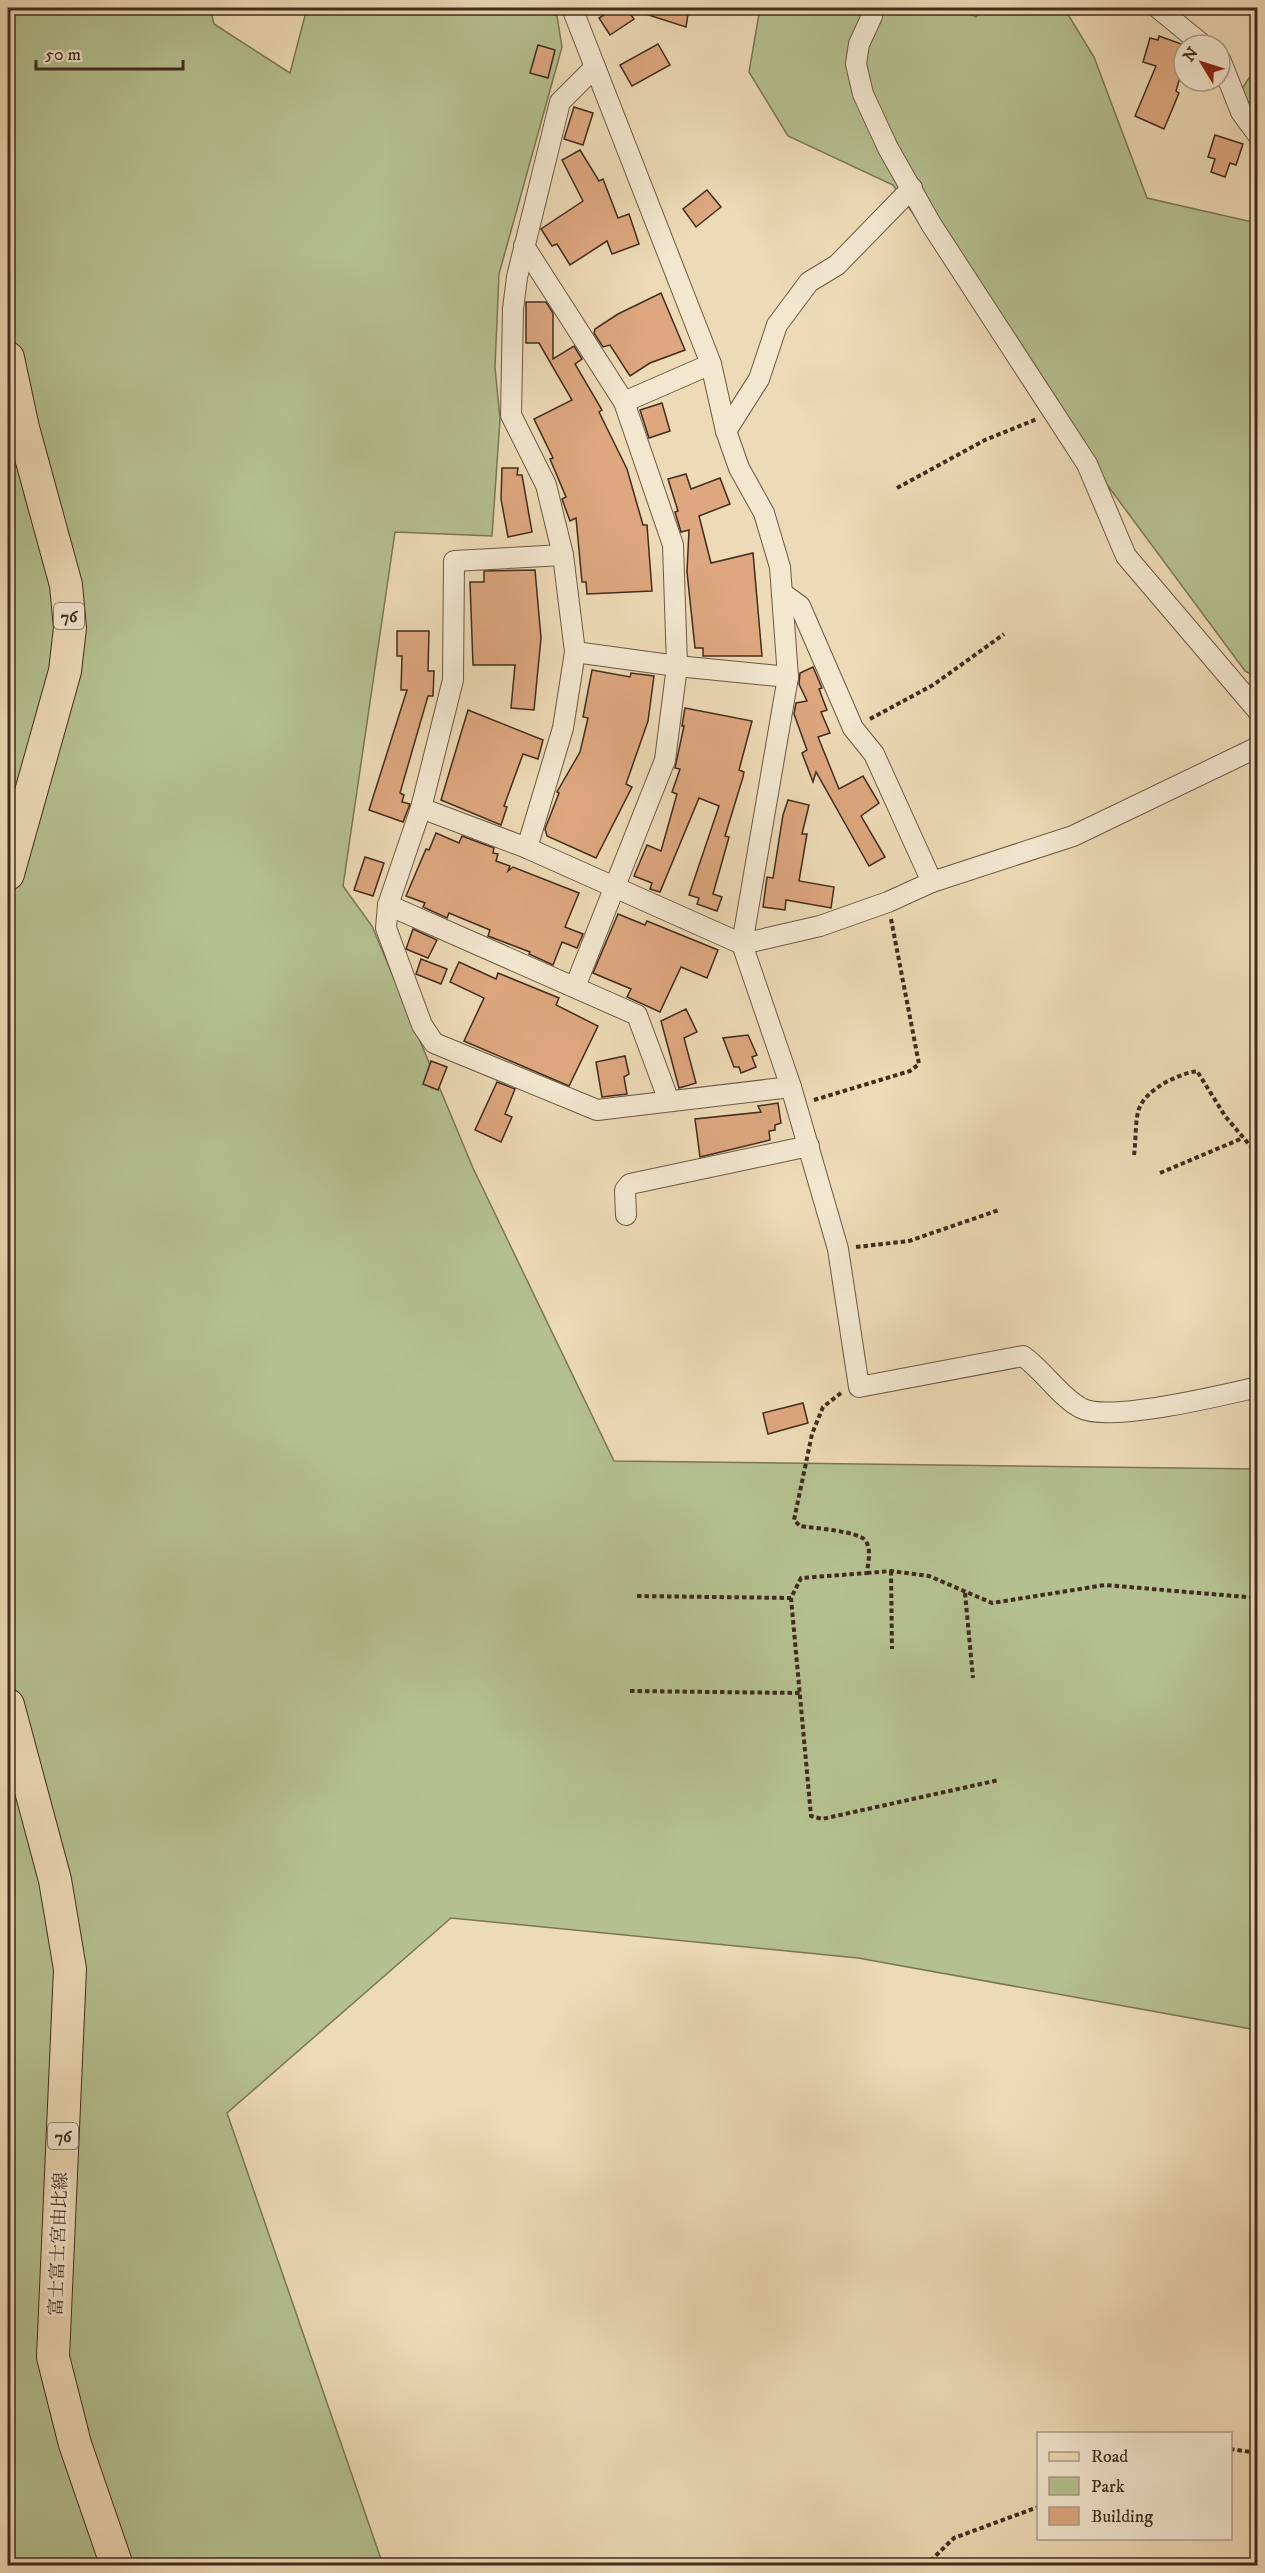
<svg xmlns="http://www.w3.org/2000/svg" width="1265" height="2573" font-family="'IM FELL DW Pica','Noto Serif JP',serif">
<rect width="100%" height="100%" fill="#eddab6"/>
<filter id="stains"><feTurbulence type="fractalNoise" baseFrequency=".00333" numOctaves="4"/><feColorMatrix values="0 0 0 0 .2 0 0 0 0 .09 0 0 0 0 .02 0 0 0 .5 -.17"/></filter>
<radialGradient id="worn" r=".72"><stop offset=".6" stop-color="#630" stop-opacity="0"/><stop offset="1" stop-color="#630" stop-opacity=".3"/></radialGradient>
<g fill="#b5c090" stroke="#7b7656" stroke-width="1.5">
<polygon points="8,8 210,8 214,24 290,73 307,8 539,8 557,16 562,47 499,274 495,367 500,419 492,536 395,532 343,886 372,926 473,1168 614,1461 1257,1469 1257,2030 858,1958 451,1918 227,2113 383,2565 8,2566"/>
<polygon points="760,8 959,8 976,17 983,8 1064,8 1094,57 1147,198 1257,223 1257,678 1245,671 1034,386 893,185 788,136 749,72"/>
<polygon points="1257,74 1257,135 1236,98 1249,78"/>
</g>
<g fill="#dea77f" stroke="#412c1d" stroke-width="1.5">
<polygon points="615,8 626,8 634,19 610,35 599,18"/>
<polygon points="636,8 689,8 686,27 636,11"/>
<polygon points="1159,36 1184,45 1184,64 1176,91 1179,93 1164,129 1135,116 1156,66 1143,62 1150,38 1158,40"/>
<polygon points="658,44 670,65 632,86 620,65"/>
<polygon points="538,45 555,50 548,78 530,73"/>
<polygon points="574,107 593,113 583,145 564,139"/>
<polygon points="1215,135 1243,144 1236,165 1230,163 1225,177 1211,172 1215,159 1208,157"/>
<polygon points="580,150 599,181 603,179 618,218 629,214 639,244 612,254 607,241 570,265 557,244 552,246 541,229 583,201 562,160"/>
<polygon points="707,190 721,207 696,227 683,209"/>
<polygon points="661,293 685,350 650,363 630,376 610,345 603,347 594,333 595,329 618,314"/>
<polygon points="526,302 546,302 553,313 553,359 574,346 582,359 575,364 602,410 599,412 627,469 643,525 647,525 652,591 587,594 586,582 582,582 576,518 570,521 562,499 566,497 550,459 553,458 534,419 572,400 539,343 526,343"/>
<polygon points="662,403 670,431 649,438 640,410"/>
<polygon points="502,468 518,468 517,475 522,475 532,532 508,537 501,499"/>
<polygon points="686,474 691,489 720,478 730,504 699,516 711,563 753,553 762,656 703,656 703,648 695,648 687,572 689,530 681,532 675,512 678,511 668,479"/>
<polygon points="535,570 541,638 534,710 511,708 515,665 473,665 470,582 484,582 484,571"/>
<polygon points="397,631 429,631 428,671 434,671 433,696 428,696 400,793 404,795 402,802 410,804 403,822 369,810 407,690 401,690 402,656 397,656"/>
<polygon points="813,667 822,688 819,689 827,710 821,712 830,733 818,737 839,789 863,776 879,803 861,816 885,857 869,866 816,772 813,782 802,753 807,750 794,714 796,703 807,701 799,684 800,673"/>
<polygon points="592,670 630,677 631,673 654,676 648,721 626,784 632,787 596,858 547,836 545,829 559,793 557,792 580,752 588,718 583,717"/>
<polygon points="685,708 752,721 739,770 744,772 743,777 725,836 729,837 713,894 722,897 717,911 697,904 699,898 689,895 719,806 699,798 660,892 650,889 652,883 634,876 647,845 661,851 677,794 672,792 680,769 675,768 684,726 682,726"/>
<polygon points="468,710 543,740 538,759 523,754 504,806 507,807 501,825 441,800"/>
<polygon points="788,800 809,805 802,834 807,834 799,881 834,887 831,908 786,900 785,910 763,907 767,877 773,878 783,815"/>
<polygon points="436,833 459,843 462,836 494,848 493,853 498,854 496,861 510,866 508,871 513,867 579,893 565,927 583,934 577,948 562,942 553,965 529,954 530,952 488,936 490,930 449,913 447,918 423,907 425,903 406,896 426,849 429,850"/>
<polygon points="365,857 384,863 373,896 354,890"/>
<polygon points="618,914 645,925 647,921 718,950 707,978 681,967 660,1012 627,997 631,989 593,973"/>
<polygon points="413,929 437,940 428,958 406,949"/>
<polygon points="421,959 447,969 441,984 416,974"/>
<polygon points="459,962 496,979 498,973 559,998 556,1005 598,1026 569,1086 464,1041 484,998 450,982"/>
<polygon points="686,1009 697,1032 684,1038 696,1083 679,1088 661,1021"/>
<polygon points="748,1035 757,1055 752,1057 756,1067 741,1073 739,1067 734,1067 723,1038"/>
<polygon points="625,1056 629,1074 624,1077 627,1094 602,1097 596,1062"/>
<polygon points="431,1061 447,1067 438,1090 423,1084"/>
<polygon points="497,1082 515,1089 505,1114 512,1117 501,1142 475,1130"/>
<polygon points="778,1103 781,1123 775,1125 775,1130 769,1131 770,1140 700,1157 695,1119 761,1112 758,1106"/>
<polygon points="803,1403 808,1423 768,1434 763,1413"/>
</g>
<g fill="none" stroke-linecap="round" stroke-linejoin="round">
<g stroke="#6c5843" stroke-width="22">
<g id="minor">
<path d="M572,8L711,364L726,431L739,468L764,513L780,567L788,677L742,944L791,1087L838,1249L859,1387L1023,1356C1043,1370 1061,1398 1081,1408C1109,1423 1223,1395 1258,1387"/>
<polyline points="872,8 872,16 859,44 856,64 863,94 888,148 931,224 1087,464 1126,556 1258,711"/>
<polyline points="1158,8 1203,45"/>
<polyline points="1220,59 1241,112 1258,135"/>
<polyline points="595,67 560,102 517,277 513,309 511,415 546,485 563,555 454,561 453,680 421,808 388,905 386,928 422,1025 434,1043 597,1110 791,1087"/>
<polyline points="524,246 624,402 673,545 677,666 665,760 575,987"/>
<polyline points="624,402 711,364"/>
<polyline points="726,431 759,379 777,325 809,282 837,265 912,188"/>
<polyline points="782,593 800,606 853,728 874,754 932,882"/>
<polyline points="575,652 677,666 788,677"/>
<polyline points="421,808 527,848 742,944 820,926 888,902 932,882 1073,836 1258,747"/>
<polyline points="527,848 563,728 575,652 563,555"/>
<polyline points="388,905 637,1015 669,1101"/>
<polyline points="626,1215 625,1190 630,1184 809,1146"/>
</g>
</g>
<g stroke="#412c1d" stroke-width="34">
<g id="primary">
<polyline points="8,358 23,428 66,585 70,628 65,671 8,874"/>
<polyline points="8,1705 55,1880 70,1969 53,2357 75,2444 117,2566"/>
</g>
</g>
<g stroke="#412c1d" stroke-width="4" stroke-dasharray="4.5 3" stroke-linecap="butt">
<polyline points="897,488 985,440 1037,419"/>
<polyline points="870,719 933,685 1004,634"/>
<polyline points="814,1100 910,1071 919,1064 891,919"/>
<path d="M1134,1155C1136,1141 1135,1125 1138,1112C1143,1090 1178,1074 1197,1071L1225,1116L1258,1155"/>
<polyline points="1160,1173 1243,1138"/>
<polyline points="856,1247 909,1241 999,1210"/>
<path d="M841,1393L823,1407L812,1434L794,1520L800,1526C813,1528 857,1531 865,1540C872,1549 868,1562 867,1573L801,1578L791,1598L811,1816L822,1819L999,1780"/>
<polyline points="891,1571 892,1649"/>
<polyline points="867,1573 891,1571 929,1576 992,1603 1105,1585 1258,1598"/>
<polyline points="965,1593 973,1678"/>
<polyline points="637,1596 791,1598"/>
<polyline points="630,1691 800,1693"/>
<polyline points="1230,2449 1258,2453"/>
<polyline points="925,2566 954,2538 1038,2507"/>
</g>
<use href="#minor" stroke="#f3e7d0" stroke-width="20"/>
<use href="#primary" stroke="#eddab6" stroke-width="32"/>
</g>
<g text-anchor="middle" stroke-width="6" stroke-linejoin="round" paint-order="stroke">
<g fill="#f3e7d0" stroke="#766453" stroke-width="1.5">
<rect x="54" y="603" width="30" height="26" rx="4.5"/>
<rect x="48" y="2123" width="30" height="26" rx="4.5"/>
</g>
<g font-size="16" font-weight="bold" fill="#412c1d">
<text x="69" y="622">76</text>
<text x="63" y="2142">76</text>
</g>
<g font-size="18" fill="#412c1d" stroke="#f3e7d0">
<text transform="translate(58 2244) rotate(-88)" y="6">富士富士宮由比線</text>
</g>
</g>
<rect width="1265" height="2573" fill="none" stroke="#eddab6" stroke-width="30"/>
<rect x="9" y="9" width="1247" height="2555" fill="none" stroke="#412c1d" stroke-width="3"/>
<rect x="15" y="15" width="1235" height="2543" fill="none" stroke="#412c1d" stroke-width="1.5"/>
<rect x="1037" y="2432" width="195" height="108" fill="#f3e7d0" stroke="#ac9c88" stroke-width="1.5"/>
<rect x="1049" y="2452" width="30" height="9" fill="#eddab6" stroke="#ac9c88" stroke-width="1.5"/>
<text x="1091" y="2462" font-size="18" fill="#412c1d">Road</text>
<rect x="1049" y="2477" width="30" height="18" fill="#b5c090" stroke="#ac9c88" stroke-width="1.5"/>
<text x="1091" y="2492" font-size="18" fill="#412c1d">Park</text>
<rect x="1049" y="2507" width="30" height="18" fill="#dea77f" stroke="#ac9c88" stroke-width="1.5"/>
<text x="1091" y="2522" font-size="18" fill="#412c1d">Building</text>
<g transform="translate(1202 63) rotate(308)"><circle r="28" fill="#f3e7d0" stroke="#ac9c88" stroke-width="1.5"/>
<path d="M0-4.5L10 22L0 15L-10 22Z" fill="#8f2418"/>
<text y="-9" font-size="16" font-weight="bold" text-anchor="middle" fill="#412c1d">N</text>
</g>
<path d="M36 60v9h147v-9" fill="none" stroke="#412c1d" stroke-width="3"/>
<text x="45" y="60" font-size="18" fill="#412c1d" stroke="#f3e7d0" stroke-width="4.5" paint-order="stroke">50 m</text>
<rect width="100%" height="100%" filter="url(#stains)"/>
<rect width="100%" height="100%" fill="url(#worn)"/>
</svg>
